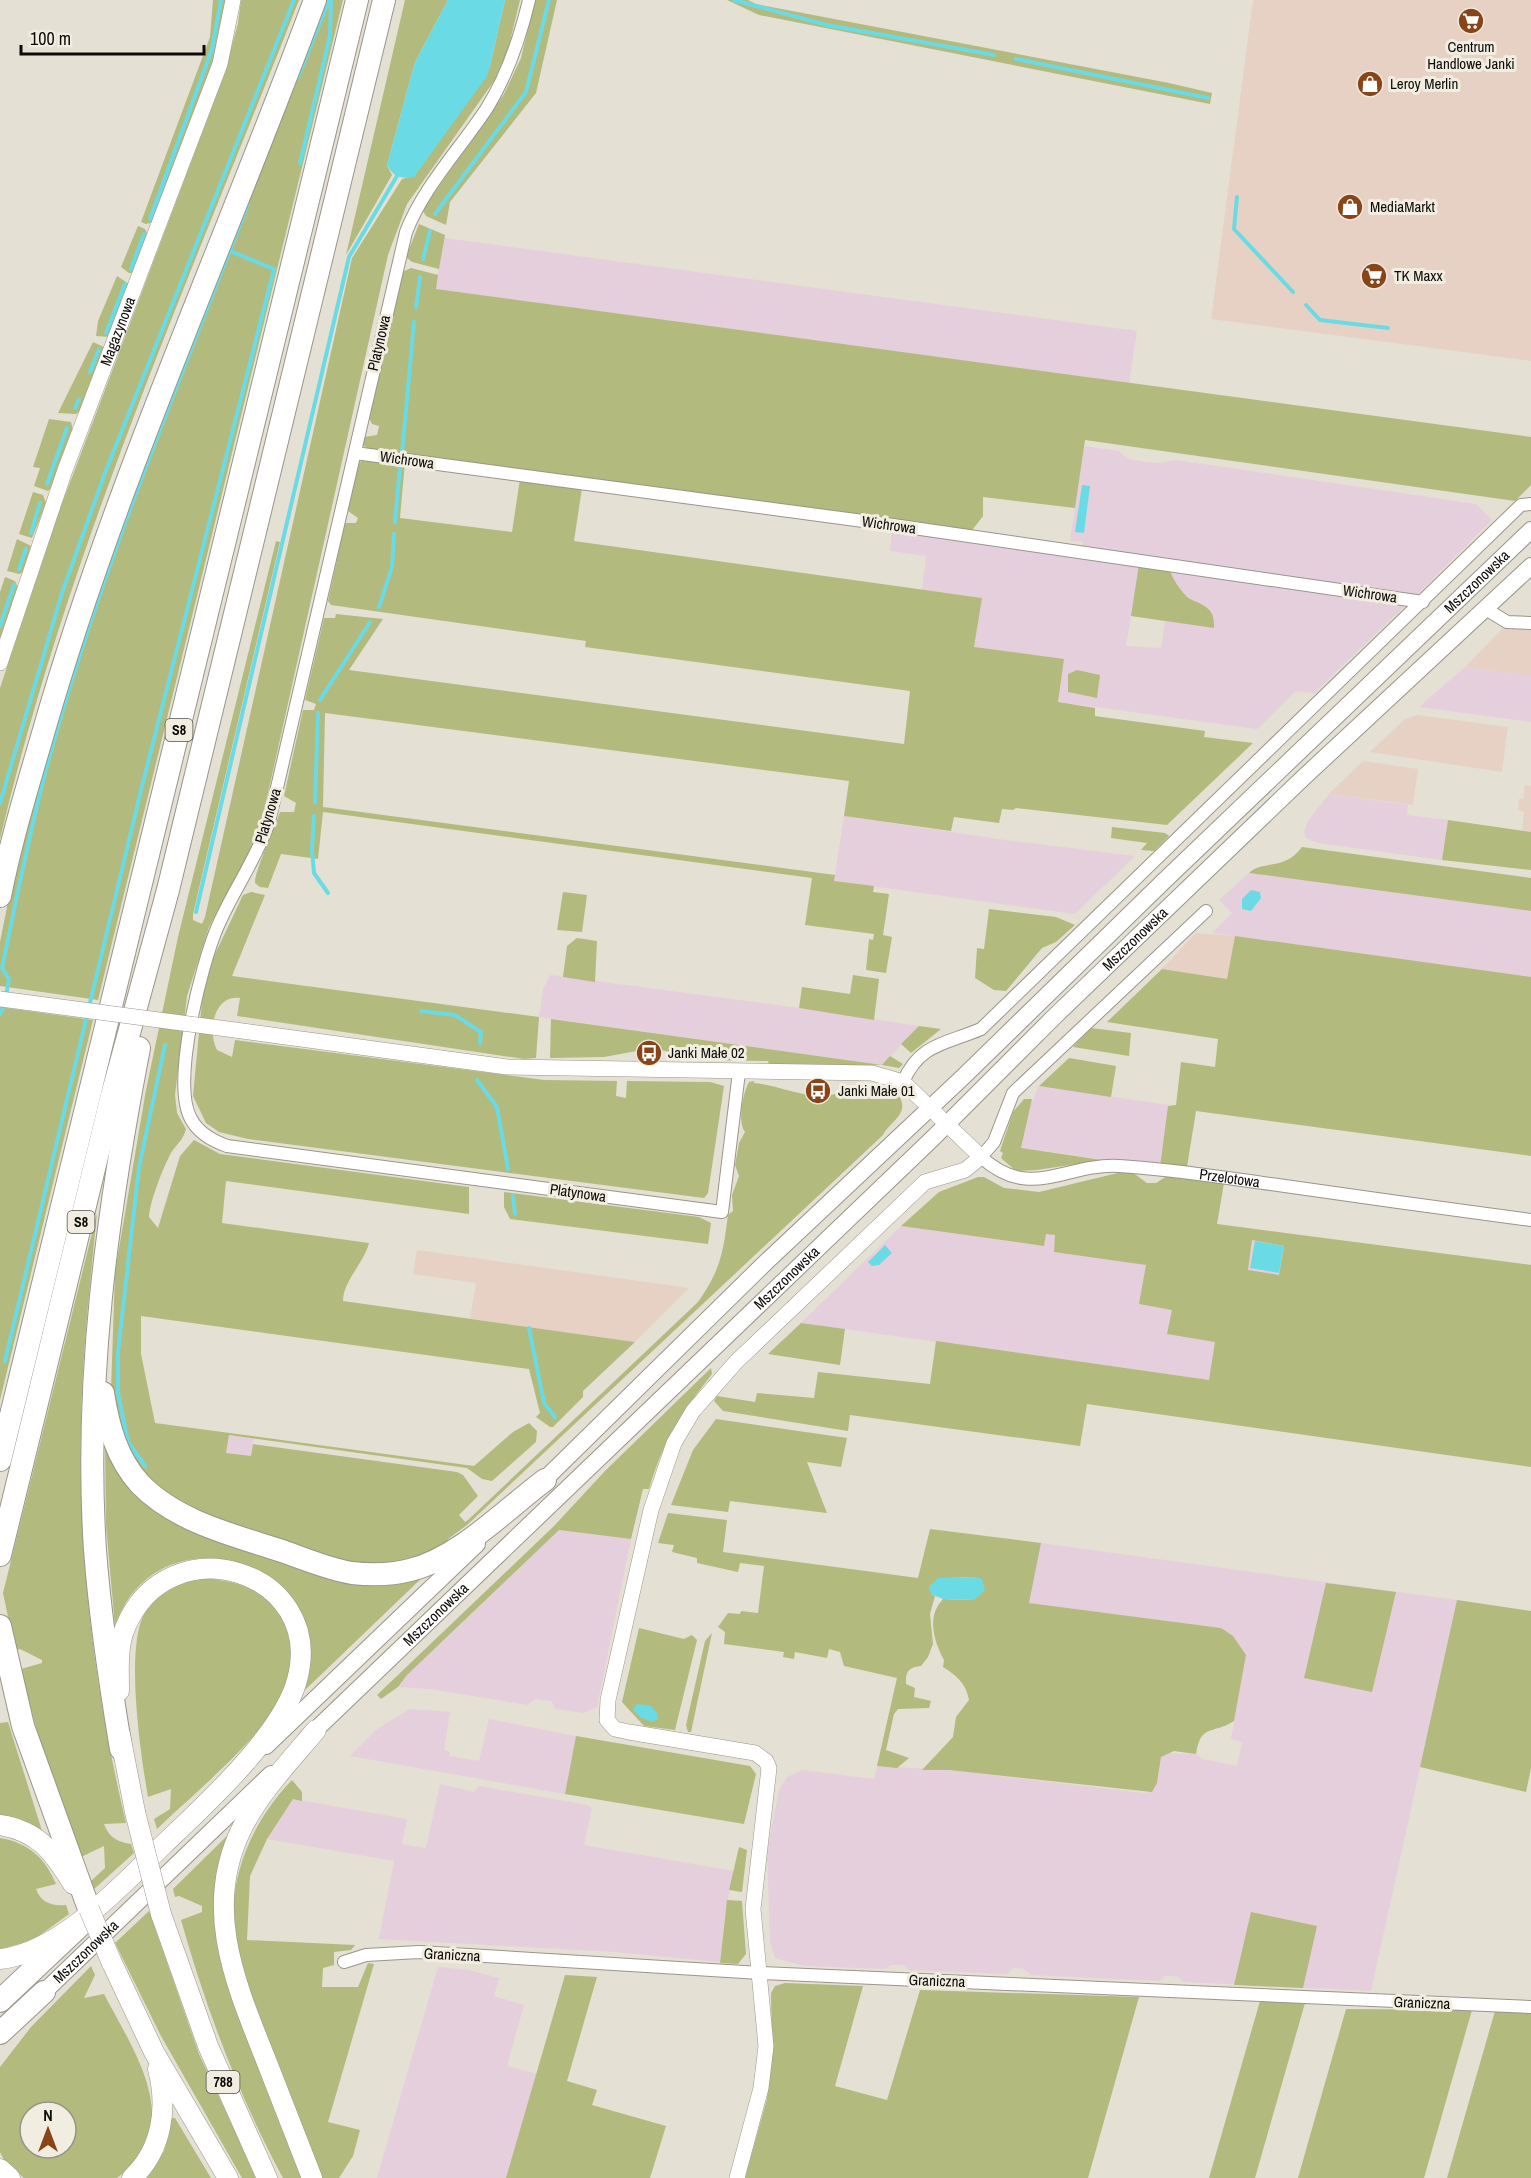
<svg xmlns="http://www.w3.org/2000/svg" width="1531" height="2178" font-family="'Archivo Narrow',sans-serif">
<rect width="100%" height="100%" fill="#e4e0d4"/>
<g fill="#e7d1c5">
<polygon points="1253,0 1531,0 1531,361 1211,319"/>
<polygon points="1504,627 1531,630 1531,676 1465,667"/>
<polygon points="1417,715 1508,727 1502,772 1370,752 1405,719"/>
<polygon points="1363,761 1418,769 1413,805 1329,794"/>
<polygon points="1525,785 1531,786 1531,832 1522,830 1524,812 1518,810 1519,799 1523,799"/>
<polygon points="1196,933 1235,936 1227,979 1162,969"/>
<polygon points="417,1250 689,1288 635,1342 470,1319 476,1283 413,1274"/>
</g>
<g fill="#e5cfdc" fill-rule="evenodd">
<polygon points="444,238 1137,331 1129,383 435,289"/>
<polygon points="1084,446 1119,451 1128,459 1146,462 1160,463 1176,460 1476,504 1492,520 1416,596 1082,548 1083,542 1070,541"/>
<path d="M892,529L1407,604L1314,693L1296,691L1257,729L1058,702L974,647L982,598L922,590L926,556L890,551ZM1131,616L1165,621L1161,648L1126,646Z"/>
<polygon points="1465,667 1531,676 1531,722 1419,707"/>
<polygon points="1329,794 1408,805 1407,815 1448,820 1442,860 1318,843 1306,838 1304,832 1308,821"/>
<polygon points="844,816 1005,840 1135,856 1075,914 834,881"/>
<polygon points="1249,873 1531,911 1531,977 1212,933 1232,913 1219,900"/>
<polygon points="550,975 799,1008 919,1026 882,1065 539,1017 543,989"/>
<polygon points="1039,1086 1169,1105 1160,1167 1021,1148 1029,1109"/>
<polygon points="1050,1201 1291,1234 1330,1397 801,1323 901,1226 1044,1246"/>
<polygon points="229,1435 254,1438 251,1457 226,1453"/>
<polygon points="559,1530 631,1539 597,1707 584,1713 556,1709 551,1701 535,1699 528,1705 430,1689 398,1687 407,1675"/>
<polygon points="1041,1543 1457,1600 1371,1991 1183,1982 1178,1977 1171,1976 1165,1976 1159,1981 1031,1975 1024,1969 1013,1968 1007,1974 909,1970 904,1965 891,1965 885,1969 804,1966 775,1958 770,1942 767,1853 779,1790 787,1777 802,1770 874,1779 877,1766 949,1770 1144,1793 1152,1792 1157,1783 1161,1757 1167,1753 1196,1754 1203,1759 1237,1766 1242,1742 1231,1739 1246,1655 1221,1628 1028,1603"/>
<polygon points="410,1709 450,1712 444,1750 450,1752 449,1756 479,1761 489,1719 576,1736 565,1794 350,1756 377,1729"/>
<polygon points="440,1784 474,1792 479,1786 587,1805 592,1808 584,1845 734,1871 725,1913 720,1962 615,1952 379,1939 394,1861 267,1839 293,1799 407,1819 402,1844 426,1848"/>
<polygon points="438,1967 469,1970 499,1978 494,1996 524,2005 507,2066 537,2074 507,2178 377,2178"/>
</g>
<g fill="#b3ba7d" fill-rule="evenodd">
<polygon points="213,0 226,0 215,56 153,222 146,224 141,222 210,37"/>
<path d="M241,0H299C191,276 68,550 0,839V688L60,509L224,75L238,23Z"/>
<polygon points="323,0 343,0 98,1000 0,986 0,942 9,897 76,646"/>
<polygon points="405,0 448,0 415,62 387,165 392,175 346,255"/>
<path d="M505,0H520L507,54L494,81L407,204L388,255L262,820L246,859L209,927L187,996L175,1095L177,1113L186,1129C184,1139 176,1145 171,1153C163,1168 150,1201 149,1217L158,1228L180,1156L194,1140L220,1154L469,1187V1214L226,1181L222,1223L369,1243C364,1263 343,1281 343,1301L635,1342L583,1391V1397L553,1427H550L536,1417L540,1413L529,1369L141,1316V1354L155,1423L474,1466L513,1432L529,1423L537,1431L536,1442L492,1481L482,1479L467,1468L229,1435L226,1453L251,1456L253,1444L457,1472L463,1475L478,1496L459,1515L465,1522L468,1520L698,1302C721,1269 723,1253 728,1215L733,1211L732,1195L739,1176L735,1165L739,1143L745,1132C737,1122 743,1093 749,1082L754,1081V1083C775,1085 796,1095 818,1096C847,1097 866,1072 898,1094C911,1114 891,1120 883,1135L467,1525L448,1539L447,1544L411,1562L356,1566L183,1507L147,1477L127,1447L111,1390L115,1272L146,1090L178,937L276,541L280,542L193,914V920L202,924L205,917L352,258L402,179L414,176L490,66Z"/>
<polygon points="535,0 557,0 536,93 450,202 446,225 426,216 423,211 427,203 504,94 521,58"/>
<polygon points="727,0 748,0 756,4 1169,83 1212,93 1210,104 759,15"/>
<polygon points="419,224 445,235 439,269 412,262 406,257"/>
<polygon points="138,226 145,229 148,236 133,273 129,273 121,267"/>
<polygon points="411,268 438,275 436,289 1531,437 1531,485 1515,501 1085,440 1075,508 983,497 983,516 970,533 368,449 363,445 364,437 377,435 379,426 372,424 369,418 402,272"/>
<polygon points="117,276 129,284 109,337 96,336 98,321"/>
<polygon points="93,342 104,347 81,410 76,414 58,413"/>
<polygon points="49,419 71,422 73,431 53,486 48,491 34,486 40,468 33,467"/>
<path d="M366,459L405,462L400,518L512,532L520,479L582,488L574,541L982,598L974,647L1064,659L1058,702L1095,708V716L1205,731L1204,737L1253,743L1167,825L1016,808L1013,810L1002,809L999,823L954,817L951,831L844,816L849,781L325,713L323,807L835,875L834,881L874,886L873,892L889,894L883,935L892,937L886,973L866,970L869,939L873,940L874,934L805,925L812,878L323,812L318,859L281,854L268,888L260,887L255,883C254,873 275,827 280,812H294L296,803L284,796L303,710H314L316,704L305,700L324,618H335L336,614L383,619L349,670L904,744L910,691L585,647L586,641L331,605L328,601L345,523H356L358,518L348,511L358,463Z"/>
<polygon points="33,492 43,495 46,503 32,538 19,534"/>
<polygon points="17,539 31,546 23,572 19,574 7,571"/>
<path d="M1139,564L1170,569C1170,576 1184,596 1190,599C1205,606 1215,608 1214,628L1131,616Z"/>
<polygon points="5,577 15,581 18,588 0,642 0,592"/>
<polygon points="1077,670 1100,675 1097,698 1068,692 1068,674"/>
<polygon points="1448,820 1531,832 1531,870 1442,860"/>
<polygon points="1112,827 1165,833 1169,836 1154,851 1141,850 1147,843 1111,838"/>
<path d="M1302,847L1531,878V911L1249,873C1262,860 1285,871 1302,847Z"/>
<path d="M251,892L265,895L232,976L539,1017L536,1058L524,1059L237,1016L240,998C214,994 207,1031 217,1050L232,1057L235,1040L544,1080L617,1081L616,1096L626,1098L627,1081L710,1082L724,1086L708,1193L704,1198L248,1139L219,1132L206,1123L193,1096L202,1001L209,967L243,895Z"/>
<polygon points="563,892 587,895 582,932 557,930"/>
<polygon points="989,909 1056,917 1075,925 1056,942 1042,948 1006,991 994,990 975,978 977,948 984,949"/>
<polygon points="1235,936 1531,977 1531,1156 1196,1111 1187,1167 1160,1167 1168,1106 1176,1105 1181,1062 1215,1067 1218,1039 1107,1022 1162,969 1227,979"/>
<polygon points="577,938 597,941 595,982 563,977 567,946"/>
<polygon points="853,975 879,979 874,1020 799,1008 802,987 850,994"/>
<polygon points="0,1007 93,1020 0,1400"/>
<polygon points="551,1019 882,1065 890,1056 903,1064 899,1068 882,1065 769,1065 768,1061 703,1060 653,1048 604,1057 550,1058"/>
<polygon points="919,1026 941,1029 911,1053 901,1044"/>
<polygon points="1091,1028 1131,1033 1129,1056 1073,1047"/>
<polygon points="1069,1058 1116,1066 1111,1097 1039,1086"/>
<polygon points="1024,1099 1032,1099 1021,1148 1102,1160 1037,1170 1016,1171 1001,1158 1003,1153 1000,1151 1013,1112"/>
<path d="M1126,1171L1132,1172L1147,1183H1156L1167,1176L1224,1183L1217,1224L1531,1265V1467L1087,1404L1080,1446L850,1415L848,1431L723,1411L714,1401L717,1396L755,1402L757,1393L814,1398L818,1372L930,1384L936,1341L1209,1380L1215,1342L1167,1334L1172,1310L1139,1304L1146,1265L1054,1252L1055,1235L1046,1234L1044,1246L901,1226L939,1192L978,1177H984L1004,1188L1039,1192ZM1252,1240L1284,1246L1279,1275L1248,1270Z"/>
<polygon points="504,1192 699,1217 711,1223 708,1244 510,1219 504,1207"/>
<path d="M97,1213C90,1284 82,1355 81,1426C78,1560 95,1693 126,1823L104,1824C109,1838 118,1842 131,1844L134,1853L93,1890L90,1882L105,1868L104,1846L81,1857L40,1743L21,1669L42,1663V1660L20,1649L15,1650L3,1593Z"/>
<polygon points="801,1323 845,1329 840,1365 768,1354"/>
<path d="M711,1368L712,1374C680,1415 664,1439 649,1489H643L631,1539L559,1530L407,1675L398,1687L381,1699L377,1695L554,1526L605,1471Z"/>
<polygon points="716,1419 847,1438 841,1467 807,1462 827,1513 730,1501 728,1512 671,1505 693,1450"/>
<path d="M105,1443L117,1471L310,1572L427,1573L305,1690C342,1558 156,1505 115,1626L106,1525Z"/>
<path d="M668,1513L727,1520L723,1552L918,1578L930,1529L1041,1543L1029,1603L1221,1628L1233,1636L1246,1655L1234,1721C1212,1735 1201,1723 1196,1754L1174,1751L1161,1757L1157,1783L1152,1792L949,1770H922L953,1737L956,1717L969,1700C966,1683 956,1675 943,1667L944,1660C934,1641 926,1617 943,1599L974,1600L977,1577L948,1578L931,1594L935,1596L930,1614L933,1644L928,1657L921,1666C909,1667 905,1672 906,1684L915,1688L914,1697L931,1701L929,1708L898,1709L894,1714L886,1750L909,1758L897,1768L877,1766L897,1678L844,1666L840,1652L829,1649L827,1658L795,1652L794,1659L783,1657L784,1652L724,1644L725,1632L718,1627L728,1613L740,1614L741,1611L758,1613L764,1566L740,1563L738,1572L697,1563V1558L672,1552L674,1545L658,1543Z"/>
<path d="M199,1577C237,1582 273,1587 287,1630C292,1645 294,1658 291,1675C282,1722 192,1795 157,1829L154,1819L170,1809L171,1789L148,1797C141,1756 125,1651 144,1614C155,1593 177,1583 199,1577Z"/>
<polygon points="1326,1583 1396,1592 1372,1692 1304,1678"/>
<polygon points="1457,1600 1531,1611 1531,1768 1526,1792 1420,1767"/>
<polygon points="639,1628 684,1639 692,1635 697,1640 675,1730 644,1726 622,1702"/>
<polygon points="712,1633 691,1732 688,1732 686,1725 705,1641"/>
<polygon points="8,1722 43,1834 0,1819 0,1723"/>
<polygon points="576,1736 750,1766 756,1774 744,1824 565,1794"/>
<path d="M292,1780L302,1792V1801L293,1799L267,1839L250,1876L247,1940L355,1945L351,1950L334,1952V1965L323,1968L322,1987H358L368,1963L374,1964L328,2122L360,2130L353,2156L339,2178H322C303,2131 284,2085 266,2038C258,2015 247,1992 240,1969C220,1900 243,1831 292,1780Z"/>
<path d="M230,1833L215,1895L217,1945L234,2000L304,2178H283C239,2096 206,2009 181,1920L202,1912V1906L179,1896L175,1897L173,1889Z"/>
<path d="M0,1838C29,1843 45,1858 56,1884L36,1889C41,1903 52,1906 66,1905L69,1914L32,1941L0,1949Z"/>
<polygon points="739,1847 747,1850 742,1892 729,1890"/>
<polygon points="727,1900 742,1901 746,1954 738,1964 720,1963"/>
<polygon points="149,1911 199,2054 257,2178 242,2178 161,2036 115,1943"/>
<polygon points="1251,1912 1317,1926 1303,1988 1234,1985"/>
<path d="M91,1966L95,1975L84,1998L104,1994C134,2052 188,2126 117,2178H24L5,2162L0,2152V2067L31,2027ZM30,2112H66V2148H30Z"/>
<polygon points="565,1975 597,1977 567,2081 597,2090 592,2105 666,2126 650,2178 506,2178"/>
<polygon points="785,1983 863,1986 835,2086 887,2100 920,1990 1139,1997 1088,2178 745,2178 767,2099 772,2052 771,1993 775,1986"/>
<polygon points="1260,2001 1305,2003 1255,2178 1209,2178"/>
<polygon points="1346,2009 1472,2010 1424,2178 1298,2178"/>
<polygon points="1495,2011 1531,2012 1531,2178 1447,2178"/>
<polygon points="172,2118 175,2118 211,2178 146,2178 164,2151"/>
</g>
<g fill="#6adbe5">
<path d="M448,0H505L490,66L487,76L414,177C400,179 394,177 387,165L415,62Z"/>
<polygon points="1082,485 1090,486 1084,533 1075,532"/>
<polygon points="1251,890 1260,892 1261,898 1251,911 1242,909 1242,899"/>
<polygon points="1255,1241 1284,1246 1279,1273 1250,1268"/>
<polygon points="885,1245 892,1253 879,1265 872,1266 868,1262"/>
<polygon points="977,1577 982,1579 985,1590 974,1600 943,1599 931,1594 929,1587 938,1578"/>
<polygon points="637,1704 651,1706 657,1713 658,1719 652,1722 640,1717 633,1709"/>
</g>
<g fill="none" stroke-linecap="round" stroke-linejoin="round">
<g stroke="#6adbe5" stroke-width="4">
<polyline points="734,0 827,25 994,55"/>
<polyline points="1016,59 1208,98"/>
<polyline points="298,77 329,0"/>
<polyline points="300,163 330,36 331,0"/>
<polyline points="1237,197 1234,229 1293,292"/>
<polyline points="435,214 526,92 549,0"/>
<polyline points="150,219 212,49 221,0"/>
<polyline points="423,259 430,231"/>
<polyline points="131,269 144,234"/>
<polyline points="1306,305 1320,320 1388,328"/>
<polyline points="416,307 420,277"/>
<polyline points="106,333 125,284"/>
<polyline points="90,372 99,349"/>
<polyline points="75,408 79,399"/>
<polyline points="402,453 414,322"/>
<polyline points="47,484 67,428"/>
<polyline points="395,522 400,467"/>
<polyline points="31,533 40,503"/>
<polyline points="19,569 26,549"/>
<polyline points="379,607 392,567 394,534"/>
<polyline points="0,626 14,585"/>
<polyline points="320,700 370,622"/>
<polyline points="315,802 318,713"/>
<polyline points="0,803 62,593 105,473 294,0"/>
<polyline points="314,816 312,850 314,873 328,893"/>
<polyline points="196,912 349,257 397,176"/>
<path d="M6,997L9,979L2,968C15,905 28,840 44,777C96,581 175,392 248,204"/>
<polyline points="89,1007 142,786 274,269 230,251"/>
<polyline points="421,1011 455,1015 481,1032 480,1043"/>
<polyline points="0,1014 5,1004"/>
<polyline points="477,1080 497,1107 508,1169"/>
<polyline points="513,1196 515,1214"/>
<polyline points="529,1328 544,1403 555,1417"/>
<polyline points="5,1361 87,1015"/>
<polyline points="145,1466 128,1442 118,1393 118,1352 139,1167 165,1045"/>
</g>
<g stroke="#99958a" stroke-width="14">
<g id="minor">
<path d="M529,0C520,38 508,74 487,108C460,149 424,186 406,232L269,822C256,860 232,892 217,928C201,966 171,1083 191,1119C198,1132 213,1141 227,1146L722,1212L739,1072"/>
<polyline points="355,453 893,525 1423,602"/>
<polyline points="1484,608 1507,622 1531,623"/>
<path id="s1" d="M1206,911L1013,1093L994,1142L981,1157C1031,1202 1064,1163 1119,1166C1172,1169 1225,1178 1278,1185C1362,1197 1447,1209 1531,1220"/>
<path d="M903,1082C920,1043 946,1044 981,1029L1521,505L1531,504"/>
<polyline points="344,1962 366,1955 419,1952 760,1973 1531,2007"/>
</g>
</g>
<g stroke="#99958a" stroke-width="16">
<g id="tertiary">
<path id="s2" d="M0,663L65,470L220,64L233,0"/>
<polyline points="235,1030 507,1067 872,1073 903,1082 981,1157 965,1170 925,1182 736,1362 693,1411 674,1443 651,1510 608,1700 607,1720 615,1729 629,1732 755,1753 766,1761 769,1768 753,1909 766,2046 761,2088 737,2178"/>
</g>
</g>
<g stroke="#99958a" stroke-width="18">
<g id="secondary">
<path id="s3" d="M537,1487L764,1264L963,1077L1165,880L1531,530"/>
<path id="s4" d="M306,1739L933,1138L1055,1016L1304,777L1531,566"/>
<polyline points="266,1746 477,1544"/>
<path id="s5" d="M44,1992L271,1774"/>
</g>
</g>
<g stroke="#99958a" stroke-width="21">
<g id="primary">
<polyline points="120,1735 135,1812"/>
<path d="M0,1825C39,1831 54,1853 73,1884"/>
<polyline points="161,1914 208,2046 267,2178"/>
<path d="M0,1959C60,1953 122,1885 164,1844C204,1806 283,1734 297,1680C327,1570 168,1522 125,1628C117,1647 119,1670 119,1691"/>
<polyline points="112,1963 154,2052 228,2178"/>
<polyline points="0,2169 10,2178"/>
<path d="M132,2178C162,2150 168,2108 158,2069"/>
<path d="M312,2178C296,2137 280,2096 264,2055C234,1980 203,1906 242,1828C260,1792 291,1760 316,1730"/>
</g>
</g>
<g stroke="#99958a" stroke-width="24">
<g id="motorway">
<path d="M0,896C11,840 28,785 44,730C116,480 225,244 315,0"/>
<path d="M103,1393C108,1426 117,1459 140,1484C177,1522 233,1535 282,1551C305,1559 328,1569 352,1573C371,1575 391,1575 410,1570C459,1558 505,1510 545,1480"/>
<polyline points="0,1460 357,0"/>
<polyline points="0,1555 111,1099 168,890 384,0"/>
<polyline points="0,1626 23,1726 89,1909"/>
<path d="M121,1749C110,1683 100,1617 95,1550C84,1381 107,1214 139,1048"/>
<polyline points="0,2001 89,1917"/>
<polyline points="0,2033 44,1992"/>
</g>
</g>
<use href="#minor" stroke="#fff" stroke-width="12"/>
<use href="#tertiary" stroke="#fff" stroke-width="15"/>
<use href="#secondary" stroke="#fff" stroke-width="16"/>
<use href="#primary" stroke="#fff" stroke-width="20"/>
<use href="#motorway" stroke="#fff" stroke-width="22"/>
<g stroke="#99958a" stroke-width="16" stroke-linecap="butt">
<polyline id="tertiary-bridge" points="0,999 235,1030"/>
</g>
<g stroke="#99958a" stroke-width="21" stroke-linecap="butt">
<g id="primary-bridge">
<polyline points="135,1812 161,1914"/>
<polyline points="89,1909 112,1963"/>
</g>
</g>
<use href="#tertiary-bridge" stroke="#fff" stroke-width="15"/>
<use href="#primary-bridge" stroke="#fff" stroke-width="20"/>
</g>
<defs>
<g id="supermarket-disc" transform="scale(1.35)"><circle r="9.5" fill="#894518" stroke="#f1ede1"/><path d="M-6-5.5h2.5l.6 2H6L4.5 2H-2.5L-4.4-4H-6ZM-1.5 3.2a1.3 1.3 0 1 0 .1 0ZM3 3.2a1.3 1.3 0 1 0 .1 0Z" fill="#fff"/></g>
<g id="shop-disc" transform="scale(1.35)"><circle r="9.5" fill="#894518" stroke="#f1ede1"/><path d="M-5-2.5h2.3a2.7 3.5 0 0 1 5.4 0H5L5.5 6h-11ZM-1.5-2.5h3a1.5 2.3 0 0 0-3 0Z" fill="#fff"/></g>
<g id="bus-disc" transform="scale(1.35)"><circle r="9.5" fill="#894518" stroke="#f1ede1"/><path d="M-5-6H5V4H4V6H2V4H-2V6H-4V4H-5ZM-3.5-4V0h7V-4ZM-3.5 1.2v1.5H-2V1.2ZM2 1.2v1.5H3.5V1.2Z" fill="#fff"/></g>
</defs>
<g fill-rule="evenodd">
<use href="#supermarket-disc" x="1471" y="21"/>
<use href="#shop-disc" x="1370" y="84"/>
<use href="#shop-disc" x="1350" y="207"/>
<use href="#supermarket-disc" x="1374" y="276"/>
<use href="#bus-disc" x="649" y="1053"/>
<use href="#bus-disc" x="818" y="1091"/>
</g>
<g text-anchor="middle" stroke-width="6" stroke-linejoin="round" paint-order="stroke">
<g fill="#f1ede1" stroke="#514f49" stroke-width="1.5">
<rect x="165.5" y="719" width="27" height="22" rx="4.5"/>
<rect x="67.5" y="1211" width="27" height="22" rx="4.5"/>
<rect x="206.5" y="2071" width="33" height="22" rx="4.5"/>
</g>
<g font-size="14" font-weight="bold" fill="#0d0b08">
<text x="179" y="735">S8</text>
<text x="81" y="1227">S8</text>
<text x="223" y="2087">788</text>
</g>
<g font-size="15" fill="#0d0b08" stroke="#f1ede1" text-anchor="start">
<text x="1471" y="52" text-anchor="middle">Centrum<tspan x="1471" dy="17">Handlowe Janki</tspan></text>
<text x="1390" y="89">Leroy Merlin</text>
<text x="1370" y="212">MediaMarkt</text>
<text x="1394" y="281">TK Maxx</text>
<text x="668" y="1058">Janki Małe 02</text>
<text x="838" y="1096">Janki Małe 01</text>
</g>
<g font-size="15" fill="#0d0b08" stroke="#f1ede1">
<text dy="5" stroke="none"><textPath href="#s2" startOffset="352">Magazynowa</textPath></text>
<text transform="translate(379 343) rotate(-77)" y="5">Platynowa</text>
<text transform="translate(407 460) rotate(8)" y="5">Wichrowa</text>
<text transform="translate(889 525) rotate(8)" y="5">Wichrowa</text>
<text dy="5" stroke="none"><textPath href="#s3" startOffset="1305">Mszczonowska</textPath></text>
<text transform="translate(1370 594) rotate(8)" y="5">Wichrowa</text>
<text transform="translate(268 816) rotate(-73)" y="5">Platynowa</text>
<text dy="5" stroke="none"><textPath href="#s4" startOffset="1152">Mszczonowska</textPath></text>
<text dy="5" stroke="none"><textPath href="#s1" startOffset="594">Przelotowa</textPath></text>
<text transform="translate(578 1193) rotate(8)" y="5">Platynowa</text>
<text dy="5" stroke="none"><textPath href="#s4" startOffset="666">Mszczonowska</textPath></text>
<text dy="5" stroke="none"><textPath href="#s4" startOffset="180">Mszczonowska</textPath></text>
<text dy="5" stroke="none"><textPath href="#s5" startOffset="58">Mszczonowska</textPath></text>
<text transform="translate(452 1955) rotate(3)" y="5">Graniczna</text>
<text transform="translate(937 1981) rotate(2)" y="5">Graniczna</text>
<text transform="translate(1422 2003) rotate(2)" y="5">Graniczna</text>
</g>
</g>
<g transform="translate(48 2130)"><circle r="28" fill="#f1ede1" stroke="#96938a" stroke-width="1.5"/>
<path d="M0-4.5L10 22L0 15L-10 22Z" fill="#894518"/>
<text y="-9" font-size="16" font-weight="bold" text-anchor="middle" fill="#0d0b08">N</text>
</g>
<path d="M21 45v9h183v-9" fill="none" stroke="#0d0b08" stroke-width="3"/>
<text x="30" y="45" font-size="18" fill="#0d0b08" stroke="#f1ede1" stroke-width="4.5" paint-order="stroke">100 m</text>
</svg>
